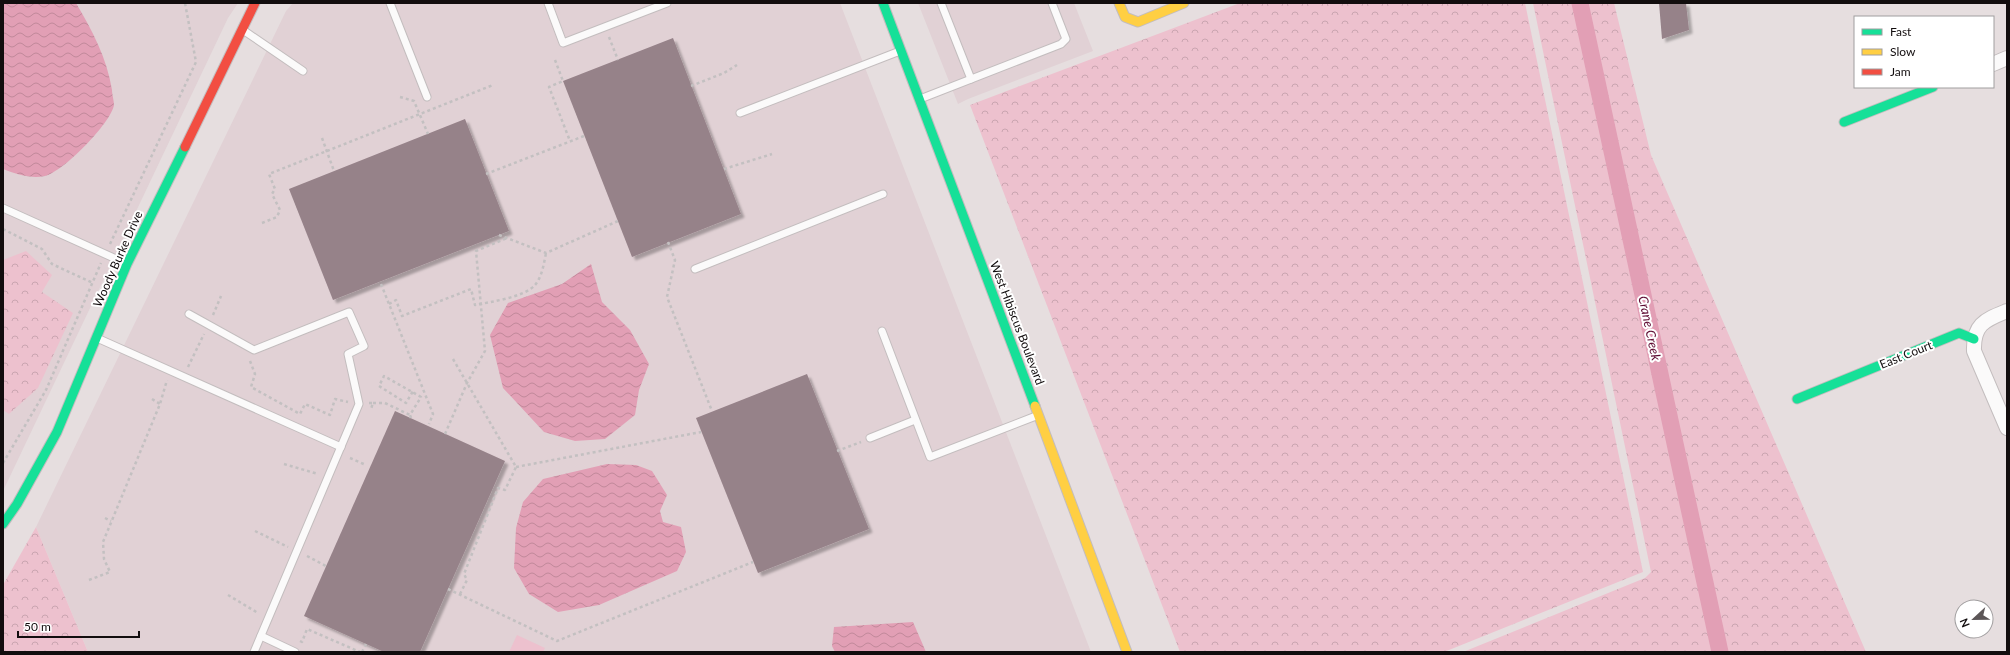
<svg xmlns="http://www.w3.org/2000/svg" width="2010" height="655" font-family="Lato,sans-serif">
<defs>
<pattern id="forest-crowns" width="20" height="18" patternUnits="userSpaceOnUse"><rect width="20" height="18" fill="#edc1ce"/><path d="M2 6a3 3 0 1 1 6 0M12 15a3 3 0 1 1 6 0" fill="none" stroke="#caa5b0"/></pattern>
<pattern id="water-waves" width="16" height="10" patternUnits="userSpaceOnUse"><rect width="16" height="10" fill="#e29fb5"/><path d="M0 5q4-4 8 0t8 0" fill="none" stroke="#c1889a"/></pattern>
<filter id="shadow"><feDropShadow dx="3.5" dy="3.5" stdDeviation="1" flood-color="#0004"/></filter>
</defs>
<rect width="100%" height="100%" fill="#e6dedf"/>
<g fill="#e1d1d5">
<polygon points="3,3 238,3 228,18 3,491"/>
<polygon points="293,3 840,3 1091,652 88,652 36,527 286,11"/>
<polygon points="918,3 1074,3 1093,51 968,99 958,104"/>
</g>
<g fill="url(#forest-crowns)">
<polygon points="1240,3 1525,3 1643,572 1444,652 1180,652 970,105"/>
<polygon points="1533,3 1614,3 1651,155 1866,652 1463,652 1645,578 1651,572"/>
<polygon points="26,251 52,275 42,292 73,313 38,388 9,414 3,410 3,260"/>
<polygon points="36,527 88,652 3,652 3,585"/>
</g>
<polygon fill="#edc1ce" points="517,635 545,648 543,652 509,652"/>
<g fill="url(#water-waves)">
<path d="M3,3H76C92,30 107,58 112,90C112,94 114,101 114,105C111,123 63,172 45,176C31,179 16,174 3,169Z"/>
<polygon points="591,264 602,302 630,330 649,364 639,390 635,415 605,439 575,441 544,432 503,388 490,335 508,303 562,284"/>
<polygon points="607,464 636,465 652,471 667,495 660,511 663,522 681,527 686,552 677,571 599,605 558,612 529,594 514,568 516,528 523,502 543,479"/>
<polygon points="913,622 926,652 835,652 832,646 834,627"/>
</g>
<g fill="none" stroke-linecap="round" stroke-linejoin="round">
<polyline stroke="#e29fb5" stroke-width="17" points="1580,3 1720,652"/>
</g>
<g fill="#968289" filter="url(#shadow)">
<polygon points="1659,3 1686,3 1689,30 1662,39"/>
<polygon points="673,38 741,214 632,257 563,81"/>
<polygon points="465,119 509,231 333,300 289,189"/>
<polygon points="807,374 869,529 758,573 696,418"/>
<polygon points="395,411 505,461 420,652 384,652 304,616"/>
</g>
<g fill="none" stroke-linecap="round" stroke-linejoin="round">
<g stroke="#c3bdbe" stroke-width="9">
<g id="lane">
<polyline points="390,3 427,97"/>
<polyline points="548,3 563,43 667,3"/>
<polyline points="941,3 971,79"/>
<polyline points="243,30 303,71"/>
<polyline points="920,99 1061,44 1066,39 1052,3"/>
<polyline points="740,113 900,51"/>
<polyline points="3,208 125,263"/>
<polyline points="695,269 883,194"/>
<polyline points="189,314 254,350 349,312 364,346 348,354 359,404 254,652"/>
<polyline points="882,331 930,457 1036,416"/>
<polyline points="97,338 341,447"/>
<polyline points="870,438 915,420"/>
<polyline points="261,636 295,652"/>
</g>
</g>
<g stroke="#c3bdbe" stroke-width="16">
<g id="street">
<polyline points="1993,64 2007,58"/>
<path d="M2007,311C1985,320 1973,324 1974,351L2007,428"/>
</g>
</g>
<g stroke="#c3bdbe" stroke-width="11">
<g id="fast">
<polyline points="883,3 1035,406"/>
<polyline points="1844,122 1933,87"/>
<polyline points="1797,399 1959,333 1974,339"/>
<polyline points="3,524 17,504 57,432 127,264 185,147"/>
</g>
</g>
<g stroke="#c3bdbe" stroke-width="11">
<g id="slow">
<polyline points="1119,3 1125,17 1138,22 1184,3"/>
<polyline points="1035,406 1127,652"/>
</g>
</g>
<g stroke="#c3bdbe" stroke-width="11">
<polyline id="jam" points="185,147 255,3"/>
</g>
<g stroke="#c3c0c1" stroke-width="2.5" stroke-dasharray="3 3" stroke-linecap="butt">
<polyline points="609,37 618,60"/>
<polyline points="555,60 563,81 549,87 570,141"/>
<polyline points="691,86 724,73 737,65"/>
<polyline points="400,97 414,101 428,134"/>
<polyline points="322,138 334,171"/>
<polyline points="724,169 772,154"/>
<polyline points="486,174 584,136"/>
<polyline points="262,223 277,217 280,210 272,194 275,189 269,174 493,85"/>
<polyline points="3,229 42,249 52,264 93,283"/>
<polyline points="499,235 546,253 618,221"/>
<polyline points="668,242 675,260 667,297 712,411"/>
<polyline points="110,244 196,62 185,3"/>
<polyline points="381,284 433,414 429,424"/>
<path d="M389,304L396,300L402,316L471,289L475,305C490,302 525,297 535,285C542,277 544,263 546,253"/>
<polyline points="213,315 221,296"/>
<polyline points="453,359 516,467"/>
<polyline points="250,361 255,374 251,387 300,414 305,404 330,415 335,399 348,402"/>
<polyline points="188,367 204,334"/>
<polyline points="152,399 160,404"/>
<polyline points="369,403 373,403 371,409"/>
<polyline points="373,403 385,403 410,415"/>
<polyline points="411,418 410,415 421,397 384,376 379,386 406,403 413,391"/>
<polyline points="445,434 467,383 485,351 476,251 507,238"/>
<polyline points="837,451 861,442"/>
<polyline points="350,458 366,465"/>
<polyline points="3,463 46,390 101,263"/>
<polyline points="284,464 318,474"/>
<polyline points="516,467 701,432"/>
<polyline points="105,518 111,521"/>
<polyline points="255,531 288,547"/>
<polyline points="307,556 326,566"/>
<polyline points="89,580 110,572 104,559 103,542 160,404 167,380"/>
<polyline points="448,589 557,641 753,562"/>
<polyline points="460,594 467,580 464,574 498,488 505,490 516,467"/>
<polyline points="228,595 258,613"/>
<polyline points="300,641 302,642 307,629 360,652"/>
<polyline points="362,652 366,644"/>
</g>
<use href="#lane" stroke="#fbfafa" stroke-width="7"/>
<use href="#street" stroke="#fbfafa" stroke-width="14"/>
<use href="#fast" stroke="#16e098" stroke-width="9"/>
<use href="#slow" stroke="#ffcf43" stroke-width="9"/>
<use href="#jam" stroke="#f24e42" stroke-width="9"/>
</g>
<g text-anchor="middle" stroke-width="4" stroke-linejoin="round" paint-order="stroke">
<g font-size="12" fill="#120d0e" stroke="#fff">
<text transform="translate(118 259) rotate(-66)" y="4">Woody Burke Drive</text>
<text transform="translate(1017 323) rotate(69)" y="4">West Hibiscus Boulevard</text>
<text transform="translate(1906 355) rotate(-22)" y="4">East Court</text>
</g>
<g font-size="13" font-style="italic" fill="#5f0c33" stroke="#fff">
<text transform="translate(1650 328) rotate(78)" y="5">Crane Creek</text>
</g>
</g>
<rect width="2010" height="655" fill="none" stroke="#120d0e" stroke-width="8"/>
<rect x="1854" y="16" width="140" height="72" fill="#ffffff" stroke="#a09e9f"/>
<rect x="1862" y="29" width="20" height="6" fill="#16e098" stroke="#a09e9f"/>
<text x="1890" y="36" font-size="12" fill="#120d0e">Fast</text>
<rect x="1862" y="49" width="20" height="6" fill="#ffcf43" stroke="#a09e9f"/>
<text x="1890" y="56" font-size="12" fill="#120d0e">Slow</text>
<rect x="1862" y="69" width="20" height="6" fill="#f24e42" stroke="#a09e9f"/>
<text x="1890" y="76" font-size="12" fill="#120d0e">Jam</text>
<g transform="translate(1974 619) rotate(248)"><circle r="19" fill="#ffffff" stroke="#a09e9f"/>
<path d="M0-3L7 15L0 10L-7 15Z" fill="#5c5657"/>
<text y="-6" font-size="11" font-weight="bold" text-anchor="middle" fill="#120d0e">N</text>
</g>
<path d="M18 631v6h121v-6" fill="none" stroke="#120d0e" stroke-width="2"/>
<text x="24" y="631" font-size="12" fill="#120d0e" stroke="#ffffff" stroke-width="3" paint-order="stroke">50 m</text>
</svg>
